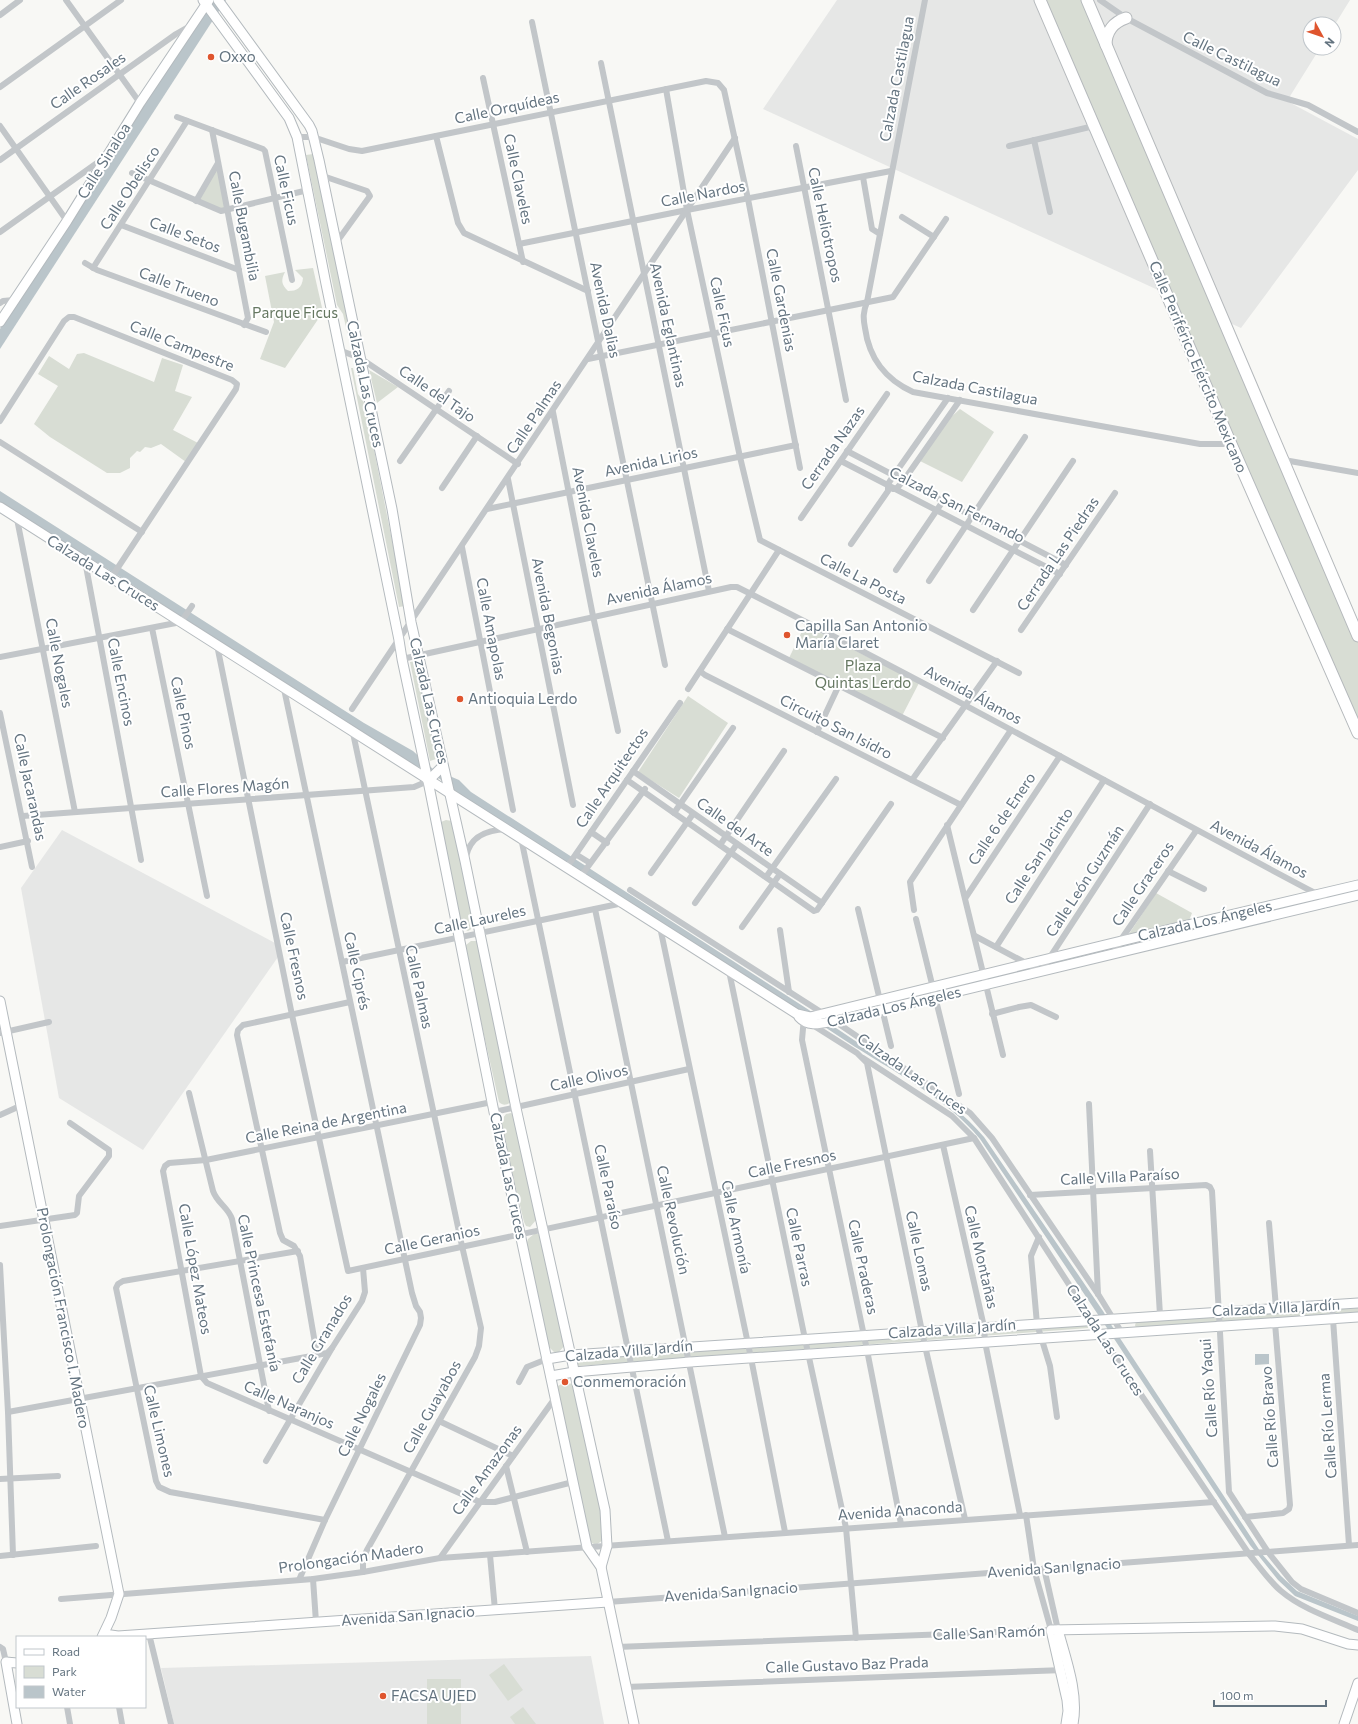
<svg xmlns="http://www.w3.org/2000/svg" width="1358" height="1724" font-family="Commissioner,sans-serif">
<rect width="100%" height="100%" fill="#f8f8f5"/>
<g fill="#e6e7e6">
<polygon points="837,0 1350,0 1334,26 1334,24 1310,24 1310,48 1320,48 1287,101 1358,139 1358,170 1241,328 763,109"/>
<polygon points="62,830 275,943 278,957 143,1150 59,1098 21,888"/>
<polygon points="591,1656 604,1724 174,1724 161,1668"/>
</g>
<g fill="#d8ddd4">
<polygon points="1042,0 1085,0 1358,638 1358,728"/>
<polygon points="313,154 328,221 353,344 350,345 343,314 337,305 306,155"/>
<polygon points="218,165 227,210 197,201"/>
<path d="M313,268L323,312L285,368L260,359L274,322L265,276L285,272C281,280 281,284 288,291C297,291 302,288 303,278L295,270Z"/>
<polygon points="84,353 154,382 162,358 183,365 175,391 192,397 173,430 198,443 186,462 161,444 151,448 145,447 140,452 137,451 130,458 130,468 120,473 107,473 50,437 34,424 58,386 38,374 49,356 69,369 77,354"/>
<polygon points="351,368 353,368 358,394 365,404 405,606 399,607"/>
<polygon points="369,370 398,387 377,403"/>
<polygon points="960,409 994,432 962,482 920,461 950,418"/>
<polygon points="805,625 919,683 902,716 789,658"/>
<polygon points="417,661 436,759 430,761 410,662"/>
<polygon points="688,696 728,723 679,798 638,772"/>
<polygon points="446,820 452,821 475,923 473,928 468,931 460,927 439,827 441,822"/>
<polygon points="1156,893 1192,913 1186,928 1123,943"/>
<path d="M471,941H477L480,943L511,1102C507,1105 503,1106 499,1102L465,950L466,945Z"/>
<path d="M511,1113L515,1116L537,1219L530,1227L526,1226L524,1222L501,1126C501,1120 503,1118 506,1114Z"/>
<polygon points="534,1234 538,1234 542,1238 565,1345 559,1352 554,1352 548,1346 526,1246 528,1239"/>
<polygon points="1358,1308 1358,1314 1137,1328 1135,1326 1136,1321"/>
<polygon points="1086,1322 1089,1325 1088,1328 579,1366 577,1363 578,1360"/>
<polygon points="565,1382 572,1384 574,1389 604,1527 603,1540 596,1545 592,1543 588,1539 558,1390 558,1386"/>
<polygon points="504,1664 523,1690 508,1701 489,1675"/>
<rect x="427" y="1679" width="34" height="45"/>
<polygon points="523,1707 536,1724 515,1724 510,1717"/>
</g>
<g fill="#bac5ca">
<polygon points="211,0 226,0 0,349 0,329"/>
<path d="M0,491L364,723L413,751L433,769L459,780L471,792L809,1010C820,1020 833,1025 845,1034C892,1066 947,1093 984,1137L1103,1311L1110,1323L1262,1554L1281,1576L1297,1591L1358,1616V1621L1295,1596L1278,1580L1250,1545L1105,1325L980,1139C946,1097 890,1070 846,1041C724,960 599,885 476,807L432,773L401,759L357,732L119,576L0,503Z"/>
<polygon points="1255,1354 1269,1354 1269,1364 1255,1365"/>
</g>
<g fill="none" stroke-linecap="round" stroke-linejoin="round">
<g stroke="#b4babe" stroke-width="11">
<g id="secondary">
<polyline points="203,0 289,118 297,137 326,284 399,640 402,659 428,781 494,1112 587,1547 601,1567 634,1724"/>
<polyline points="218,0 309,125 312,131 319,160 392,509 411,622 465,861 516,1108 605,1510 607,1546 601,1567"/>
<polyline points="0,322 67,221 140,103 209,0"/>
<polyline points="0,507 797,1014 810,1017 1183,926 1358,885"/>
<polyline points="428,781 443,766"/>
<polyline points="0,1001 119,1594 111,1618 102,1637"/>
<path d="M799,1017C809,1028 822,1023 835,1021L1358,895"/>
<polyline points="547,1359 571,1355 1358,1303"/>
<polyline points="551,1376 574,1372 690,1362 1358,1317"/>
<path d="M1058,1630C1066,1659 1079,1694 1073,1724"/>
<polyline points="104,1634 118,1636 608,1602"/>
<polyline points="17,1663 6,1662 17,1724"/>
<polyline points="1066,1724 1068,1711 1067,1700 1051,1630 1275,1626 1302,1629 1348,1644 1358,1645"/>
<polyline points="1344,1724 1358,1683"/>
</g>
</g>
<g stroke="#b5b9bc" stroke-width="13">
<g id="highway">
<polyline points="1040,0 1231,444 1358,733"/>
<polyline points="1087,0 1358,636"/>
<path d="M1106,45C1106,31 1114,22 1126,18"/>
</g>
</g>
<g stroke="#c2c6c9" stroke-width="6">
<polyline points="66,0 140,103"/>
<path d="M925,0L867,302C863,312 863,318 865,328C869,358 886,380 913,392L1200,444H1231"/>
<polyline points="1100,0 1126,18 1267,93 1308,105 1358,132"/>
<polyline points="0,15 20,0"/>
<polyline points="532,22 665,665"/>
<polyline points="601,63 709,591"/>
<polyline points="483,78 523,262"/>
<polyline points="0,87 121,0"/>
<polyline points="666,89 687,210 740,457 760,540 1019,673"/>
<polyline points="177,117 263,149 265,151 292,280"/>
<polyline points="0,126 67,221"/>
<polyline points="212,130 248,318 244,325"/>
<polyline points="436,136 458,223 464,233 588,291"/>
<polyline points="297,137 313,137 349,149 362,151 706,81 718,83 724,90 748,199 800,468"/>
<polyline points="1034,140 1050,212"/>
<polyline points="796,146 846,400"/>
<polyline points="1009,146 1094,126"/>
<polyline points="0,160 176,34 190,26"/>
<polyline points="132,173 221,211 308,190"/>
<polyline points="323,176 367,191 370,196 336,243"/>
<polyline points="863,177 872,229 880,234"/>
<polyline points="196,201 218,163"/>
<polyline points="902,217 934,237"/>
<polyline points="121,225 239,270"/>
<polyline points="0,232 104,158"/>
<polyline points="519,244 687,210 891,171"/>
<polyline points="85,263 97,270 266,332"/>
<polyline points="93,268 187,121"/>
<polyline points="0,303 3,301 14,300"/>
<polyline points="339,350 360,358 518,464"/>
<polyline points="588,359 893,297 946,219"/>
<polyline points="553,412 593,616 618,731"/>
<polyline points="0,421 64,321 69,317 74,317 232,380 237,384 236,389 111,578"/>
<polyline points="0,442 142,532"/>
<polyline points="847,451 1066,565"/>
<polyline points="1284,460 1358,473"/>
<polyline points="400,461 449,391"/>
<polyline points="841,461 1060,574"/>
<polyline points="508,479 573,805"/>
<polyline points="442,488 477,436"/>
<polyline points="893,489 897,488 904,480 960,400"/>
<polyline points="487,509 796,445"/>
<polyline points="801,518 887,394"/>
<polyline points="17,519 75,812"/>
<polyline points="851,544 888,491 888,484 894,475 948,398"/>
<polyline points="462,547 513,810"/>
<polyline points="85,561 141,860"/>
<polyline points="896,570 943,501"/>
<polyline points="929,581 1025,437"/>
<polyline points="973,610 1073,461"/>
<polyline points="152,628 207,896"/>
<polyline points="727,629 943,738"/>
<polyline points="1021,630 1115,493"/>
<polyline points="217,645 292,1015 348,1271 974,1138"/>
<polyline points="0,657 181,622 192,606"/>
<path d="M402,659L731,587H737C933,685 1124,792 1317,894L1328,902"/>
<polyline points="700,671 705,675 961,805"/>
<polyline points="284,689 412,1293 416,1306 420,1312 421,1318 420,1325 325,1520 299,1580"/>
<polyline points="688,689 779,550"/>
<polyline points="352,709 735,138"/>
<polyline points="0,713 32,867"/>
<polyline points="817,732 839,685"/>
<polyline points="353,733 462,1246 481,1328 479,1346 475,1357 367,1550 363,1559 363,1572"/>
<polyline points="633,771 822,903"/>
<polyline points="627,780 814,911 817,910 891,804"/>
<polyline points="912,780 997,661"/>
<polyline points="674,813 733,728"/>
<polyline points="23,816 414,787 428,781"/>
<polyline points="947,825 1003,1055"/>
<polyline points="591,832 607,843"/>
<polyline points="521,838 668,1541"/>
<polyline points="720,845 784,751"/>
<polyline points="0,847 28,841"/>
<polyline points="577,855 590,863"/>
<path d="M466,857C470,836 487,830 506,829"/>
<polyline points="567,867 680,703"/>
<polyline points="1168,871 1204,889"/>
<polyline points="651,873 693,814"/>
<polyline points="581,876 645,789"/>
<polyline points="766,877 836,779"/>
<polyline points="630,890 824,1014"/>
<polyline points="966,897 1060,756"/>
<polyline points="695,903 737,844"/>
<polyline points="595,909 725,1537"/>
<polyline points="858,909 891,1046"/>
<polyline points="914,910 910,882 1011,730"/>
<polyline points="916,919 959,1094"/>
<polyline points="660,927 751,1358 785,1532"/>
<polyline points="742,927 780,874"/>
<polyline points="780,930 789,992"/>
<polyline points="975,936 1041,971 1150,804"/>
<polyline points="996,947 1104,780"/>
<polyline points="1114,954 1120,941 1196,831"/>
<polyline points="342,962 623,903"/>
<polyline points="729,971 805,1339 846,1528 856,1638"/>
<polyline points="992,1014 1019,1007 1031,1005 1056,1017"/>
<polyline points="804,1017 802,1040 867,1350 901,1524"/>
<polyline points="833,1020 970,1113 992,1138 1098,1294 1122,1333"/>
<polyline points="811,1024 857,1053 867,1063 925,1346 965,1519"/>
<polyline points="0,1033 49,1022"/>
<path d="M863,1058L952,1116L974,1138L1092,1320L1100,1334L1249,1554C1259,1566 1269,1581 1281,1591C1302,1609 1333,1619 1358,1630"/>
<path d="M189,1093L213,1191C217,1203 228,1207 232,1219L269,1411"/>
<polyline points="492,1102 206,1160 169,1163 165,1166 163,1171 201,1376 207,1383 480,1502 495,1502 573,1482"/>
<polyline points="1089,1104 1098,1294"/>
<polyline points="494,1112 689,1069"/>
<polyline points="0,1115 20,1106"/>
<polyline points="943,1145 984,1327 985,1342 1020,1515"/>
<polyline points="1150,1151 1160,1315"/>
<polyline points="1030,1195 1206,1185 1210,1187 1212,1191 1229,1492 1268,1552 1292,1582 1301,1589 1358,1613"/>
<polyline points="1269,1223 1276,1308"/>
<polyline points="0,1226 75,1215 77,1213 79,1196 109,1156 109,1150 70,1123"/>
<polyline points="1039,1237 1031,1256 1037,1324 1050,1366 1057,1417"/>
<polyline points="298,1251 123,1281 118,1284 116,1288 156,1481 159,1487 170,1492 325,1520"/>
<polyline points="0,1265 8,1412 13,1555"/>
<polyline points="1332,1305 1349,1545"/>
<polyline points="317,1355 300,1256 294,1246 283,1240 280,1233 237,1035 238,1030 243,1025 350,1002"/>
<polyline points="519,1382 527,1367 547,1359"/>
<polyline points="8,1412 317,1355 327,1353 332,1348"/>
<polyline points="439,1421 513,1456"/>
<polyline points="266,1461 332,1348 362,1301 365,1292 363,1268"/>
<polyline points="506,1466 527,1552"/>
<polyline points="0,1479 58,1476"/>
<polyline points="1245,1517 1283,1513 1289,1509 1290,1505 1275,1323"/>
<polyline points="490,1555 495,1610"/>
<polyline points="0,1556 96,1546"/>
<polyline points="440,1558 555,1398"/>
<polyline points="1044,1568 1058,1630"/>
<polyline points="313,1579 316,1622"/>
<polyline points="61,1599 313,1579 363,1572 440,1558 1214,1502"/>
<polyline points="608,1602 1358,1545"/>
<polyline points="149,1634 171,1724"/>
<polyline points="0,1647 3,1649 6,1662"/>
<polyline points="617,1647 1051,1630 1034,1569 1026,1515"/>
<polyline points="626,1687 1064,1670"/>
<polyline points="67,1707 70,1724"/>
<polyline points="119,1707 122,1724"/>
</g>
<use href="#secondary" stroke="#fff" stroke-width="9"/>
<use href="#highway" stroke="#fff" stroke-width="11"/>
</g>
<g fill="#df552e" stroke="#fff" stroke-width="1.5">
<circle cx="211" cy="57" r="4"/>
<circle cx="787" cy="635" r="4"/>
<circle cx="460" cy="699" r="4"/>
<circle cx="565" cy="1382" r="4"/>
<circle cx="383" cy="1696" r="4"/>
</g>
<g text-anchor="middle" stroke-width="4" stroke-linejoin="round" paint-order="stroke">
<g font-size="15" fill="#647480" stroke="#fff" text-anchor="start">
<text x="219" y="62">Oxxo</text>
<text x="795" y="631">Capilla San Antonio<tspan x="795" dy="17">María Claret</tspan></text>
<text x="468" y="704">Antioquia Lerdo</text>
<text x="573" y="1387">Conmemoración</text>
<text x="391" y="1701">FACSA UJED</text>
</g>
<g font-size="15" fill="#647480" stroke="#fff">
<text transform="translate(1232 59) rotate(26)" y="5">Calle Castilagua</text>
<text transform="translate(897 79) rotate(-79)" y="5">Calzada Castilagua</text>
<text transform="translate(88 81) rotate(-35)" y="5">Calle Rosales</text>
<text transform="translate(507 108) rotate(-12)" y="5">Calle Orquídeas</text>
<text transform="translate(104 161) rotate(-58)" y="5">Calle Sinaloa</text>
<text transform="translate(518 179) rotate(78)" y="5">Calle Claveles</text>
<text transform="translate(130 188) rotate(-57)" y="5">Calle Obelisco</text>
<text transform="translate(286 190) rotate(78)" y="5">Calle Ficus</text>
<text transform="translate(703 194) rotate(-11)" y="5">Calle Nardos</text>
<text transform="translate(825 225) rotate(78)" y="5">Calle Heliotropos</text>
<text transform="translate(244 226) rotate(79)" y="5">Calle Bugambilia</text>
<text transform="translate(185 235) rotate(21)" y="5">Calle Setos</text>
<text transform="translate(179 287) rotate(21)" y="5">Calle Trueno</text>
<text transform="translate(781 300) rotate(79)" y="5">Calle Gardenias</text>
<text transform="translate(605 310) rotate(78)" y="5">Avenida Dalias</text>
<text transform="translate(722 312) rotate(78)" y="5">Calle Ficus</text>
<text transform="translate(668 325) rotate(78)" y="5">Avenida Eglantinas</text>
<text transform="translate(182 346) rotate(22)" y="5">Calle Campestre</text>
<text transform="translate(1198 367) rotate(67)" y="5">Calle Periférico Ejército Mexicano</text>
<text transform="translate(365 384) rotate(78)" y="5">Calzada Las Cruces</text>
<text transform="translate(975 388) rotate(11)" y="5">Calzada Castilagua</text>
<text transform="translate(437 394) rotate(34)" y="5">Calle del Tajo</text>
<text transform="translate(534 417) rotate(-56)" y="5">Calle Palmas</text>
<text transform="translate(833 448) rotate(-55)" y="5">Cerrada Nazas</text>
<text transform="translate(651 462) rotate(-12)" y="5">Avenida Lirios</text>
<text transform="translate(957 505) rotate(27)" y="5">Calzada San Fernando</text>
<text transform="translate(588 522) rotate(79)" y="5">Avenida Claveles</text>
<text transform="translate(1058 554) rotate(-56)" y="5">Cerrada Las Piedras</text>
<text transform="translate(103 573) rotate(32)" y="5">Calzada Las Cruces</text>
<text transform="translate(863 579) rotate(27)" y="5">Calle La Posta</text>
<text transform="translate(659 589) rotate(-12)" y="5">Avenida Álamos</text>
<text transform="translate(548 616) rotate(79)" y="5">Avenida Begonias</text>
<text transform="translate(491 629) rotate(79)" y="5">Calle Amapolas</text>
<text transform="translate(59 663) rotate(79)" y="5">Calle Nogales</text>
<text transform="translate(121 682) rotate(79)" y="5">Calle Encinos</text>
<text transform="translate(973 695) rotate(28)" y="5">Avenida Álamos</text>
<text transform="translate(429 701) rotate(77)" y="5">Calzada Las Cruces</text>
<text transform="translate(183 713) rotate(78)" y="5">Calle Pinos</text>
<text transform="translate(836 727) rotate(27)" y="5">Circuito San Isidro</text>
<text transform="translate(612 778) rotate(-56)" y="5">Calle Arquitectos</text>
<text transform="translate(30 787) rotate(78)" y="5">Calle Jacarandas</text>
<text transform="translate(225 788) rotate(-4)" y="5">Calle Flores Magón</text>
<text transform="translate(1002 819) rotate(-56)" y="5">Calle 6 de Enero</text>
<text transform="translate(735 827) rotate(35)" y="5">Calle del Arte</text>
<text transform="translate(1259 849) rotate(28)" y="5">Avenida Álamos</text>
<text transform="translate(1039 856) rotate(-57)" y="5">Calle San Jacinto</text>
<text transform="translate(1085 881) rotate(-57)" y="5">Calle León Guzmán</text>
<text transform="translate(1143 884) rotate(-56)" y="5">Calle Graceros</text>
<text transform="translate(480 920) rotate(-12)" y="5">Calle Laureles</text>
<text transform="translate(1205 921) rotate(-13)" y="5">Calzada Los Ángeles</text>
<text transform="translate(294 956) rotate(78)" y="5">Calle Fresnos</text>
<text transform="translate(357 971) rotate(78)" y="5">Calle Ciprés</text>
<text transform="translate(419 987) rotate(78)" y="5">Calle Palmas</text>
<text transform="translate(894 1007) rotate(-13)" y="5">Calzada Los Ángeles</text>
<text transform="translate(912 1074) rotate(35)" y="5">Calzada Las Cruces</text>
<text transform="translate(589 1078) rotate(-12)" y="5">Calle Olivos</text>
<text transform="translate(326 1123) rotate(-11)" y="5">Calle Reina de Argentina</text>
<text transform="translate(792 1164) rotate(-12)" y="5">Calle Fresnos</text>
<text transform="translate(508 1176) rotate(78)" y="5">Calzada Las Cruces</text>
<text transform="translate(1120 1177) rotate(-3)" y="5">Calle Villa Paraíso</text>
<text transform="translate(608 1187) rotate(78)" y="5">Calle Paraíso</text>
<text transform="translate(673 1220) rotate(78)" y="5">Calle Revolución</text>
<text transform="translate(736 1227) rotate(78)" y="5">Calle Armonía</text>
<text transform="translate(432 1240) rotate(-12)" y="5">Calle Geranios</text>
<text transform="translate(799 1247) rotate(78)" y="5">Calle Parras</text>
<text transform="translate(919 1251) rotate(78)" y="5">Calle Lomas</text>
<text transform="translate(981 1257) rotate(77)" y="5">Calle Montañas</text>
<text transform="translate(863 1267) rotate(78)" y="5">Calle Praderas</text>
<text transform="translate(195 1269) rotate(80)" y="5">Calle López Mateos</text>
<text transform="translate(259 1293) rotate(78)" y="5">Calle Princesa Estefanía</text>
<text transform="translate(1276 1308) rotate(-3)" y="5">Calzada Villa Jardín</text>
<text transform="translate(63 1318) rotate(79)" y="5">Prolongación Francisco I. Madero</text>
<text transform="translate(952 1329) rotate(-4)" y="5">Calzada Villa Jardín</text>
<text transform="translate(322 1339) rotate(-59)" y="5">Calle Granados</text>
<text transform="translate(1105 1340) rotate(57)" y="5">Calzada Las Cruces</text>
<text transform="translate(629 1351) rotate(-5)" y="5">Calzada Villa Jardín</text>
<text transform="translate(1209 1388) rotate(-94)" y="5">Calle Río Yaqui</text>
<text transform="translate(289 1405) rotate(24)" y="5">Calle Naranjos</text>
<text transform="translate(432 1407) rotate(-61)" y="5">Calle Guayabos</text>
<text transform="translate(362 1415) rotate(-64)" y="5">Calle Nogales</text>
<text transform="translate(1270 1417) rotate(-94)" y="5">Calle Río Bravo</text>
<text transform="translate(1328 1426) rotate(-94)" y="5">Calle Río Lerma</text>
<text transform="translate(159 1431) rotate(77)" y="5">Calle Limones</text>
<text transform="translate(487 1470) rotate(-54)" y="5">Calle Amazonas</text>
<text transform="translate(900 1511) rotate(-4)" y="5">Avenida Anaconda</text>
<text transform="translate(351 1558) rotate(-8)" y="5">Prolongación Madero</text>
<text transform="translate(1054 1568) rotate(-4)" y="5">Avenida San Ignacio</text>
<text transform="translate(731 1592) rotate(-4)" y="5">Avenida San Ignacio</text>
<text transform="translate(408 1616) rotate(-4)" y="5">Avenida San Ignacio</text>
<text transform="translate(989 1633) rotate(-2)" y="5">Calle San Ramón</text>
<text transform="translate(847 1665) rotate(-2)" y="5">Calle Gustavo Baz Prada</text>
</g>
<g font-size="15" fill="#667862" stroke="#fff">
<text x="295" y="318">Parque Ficus</text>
<text x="863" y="671">Plaza<tspan x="863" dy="17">Quintas Lerdo</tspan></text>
</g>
</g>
<rect x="16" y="1636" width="130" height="72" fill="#ffffff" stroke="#c1c7cc"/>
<rect x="24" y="1649" width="20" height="6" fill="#ffffff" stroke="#c1c7cc"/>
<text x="52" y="1656" font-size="12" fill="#647480">Road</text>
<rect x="24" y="1666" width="20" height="12" fill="#d8ddd4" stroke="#c1c7cc"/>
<text x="52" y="1676" font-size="12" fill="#647480">Park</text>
<rect x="24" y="1686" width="20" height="12" fill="#bac5ca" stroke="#c1c7cc"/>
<text x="52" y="1696" font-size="12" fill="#647480">Water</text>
<g transform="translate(1322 36) rotate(130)"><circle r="19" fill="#ffffff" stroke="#c1c7cc"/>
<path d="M0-3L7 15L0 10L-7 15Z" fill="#df552e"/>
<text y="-6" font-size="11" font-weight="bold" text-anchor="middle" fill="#647480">N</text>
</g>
<path d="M1214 1700v6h112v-6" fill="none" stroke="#647480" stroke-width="2"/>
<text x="1220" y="1700" font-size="12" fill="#647480" stroke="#ffffff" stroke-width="3" paint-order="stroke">100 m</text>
</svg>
